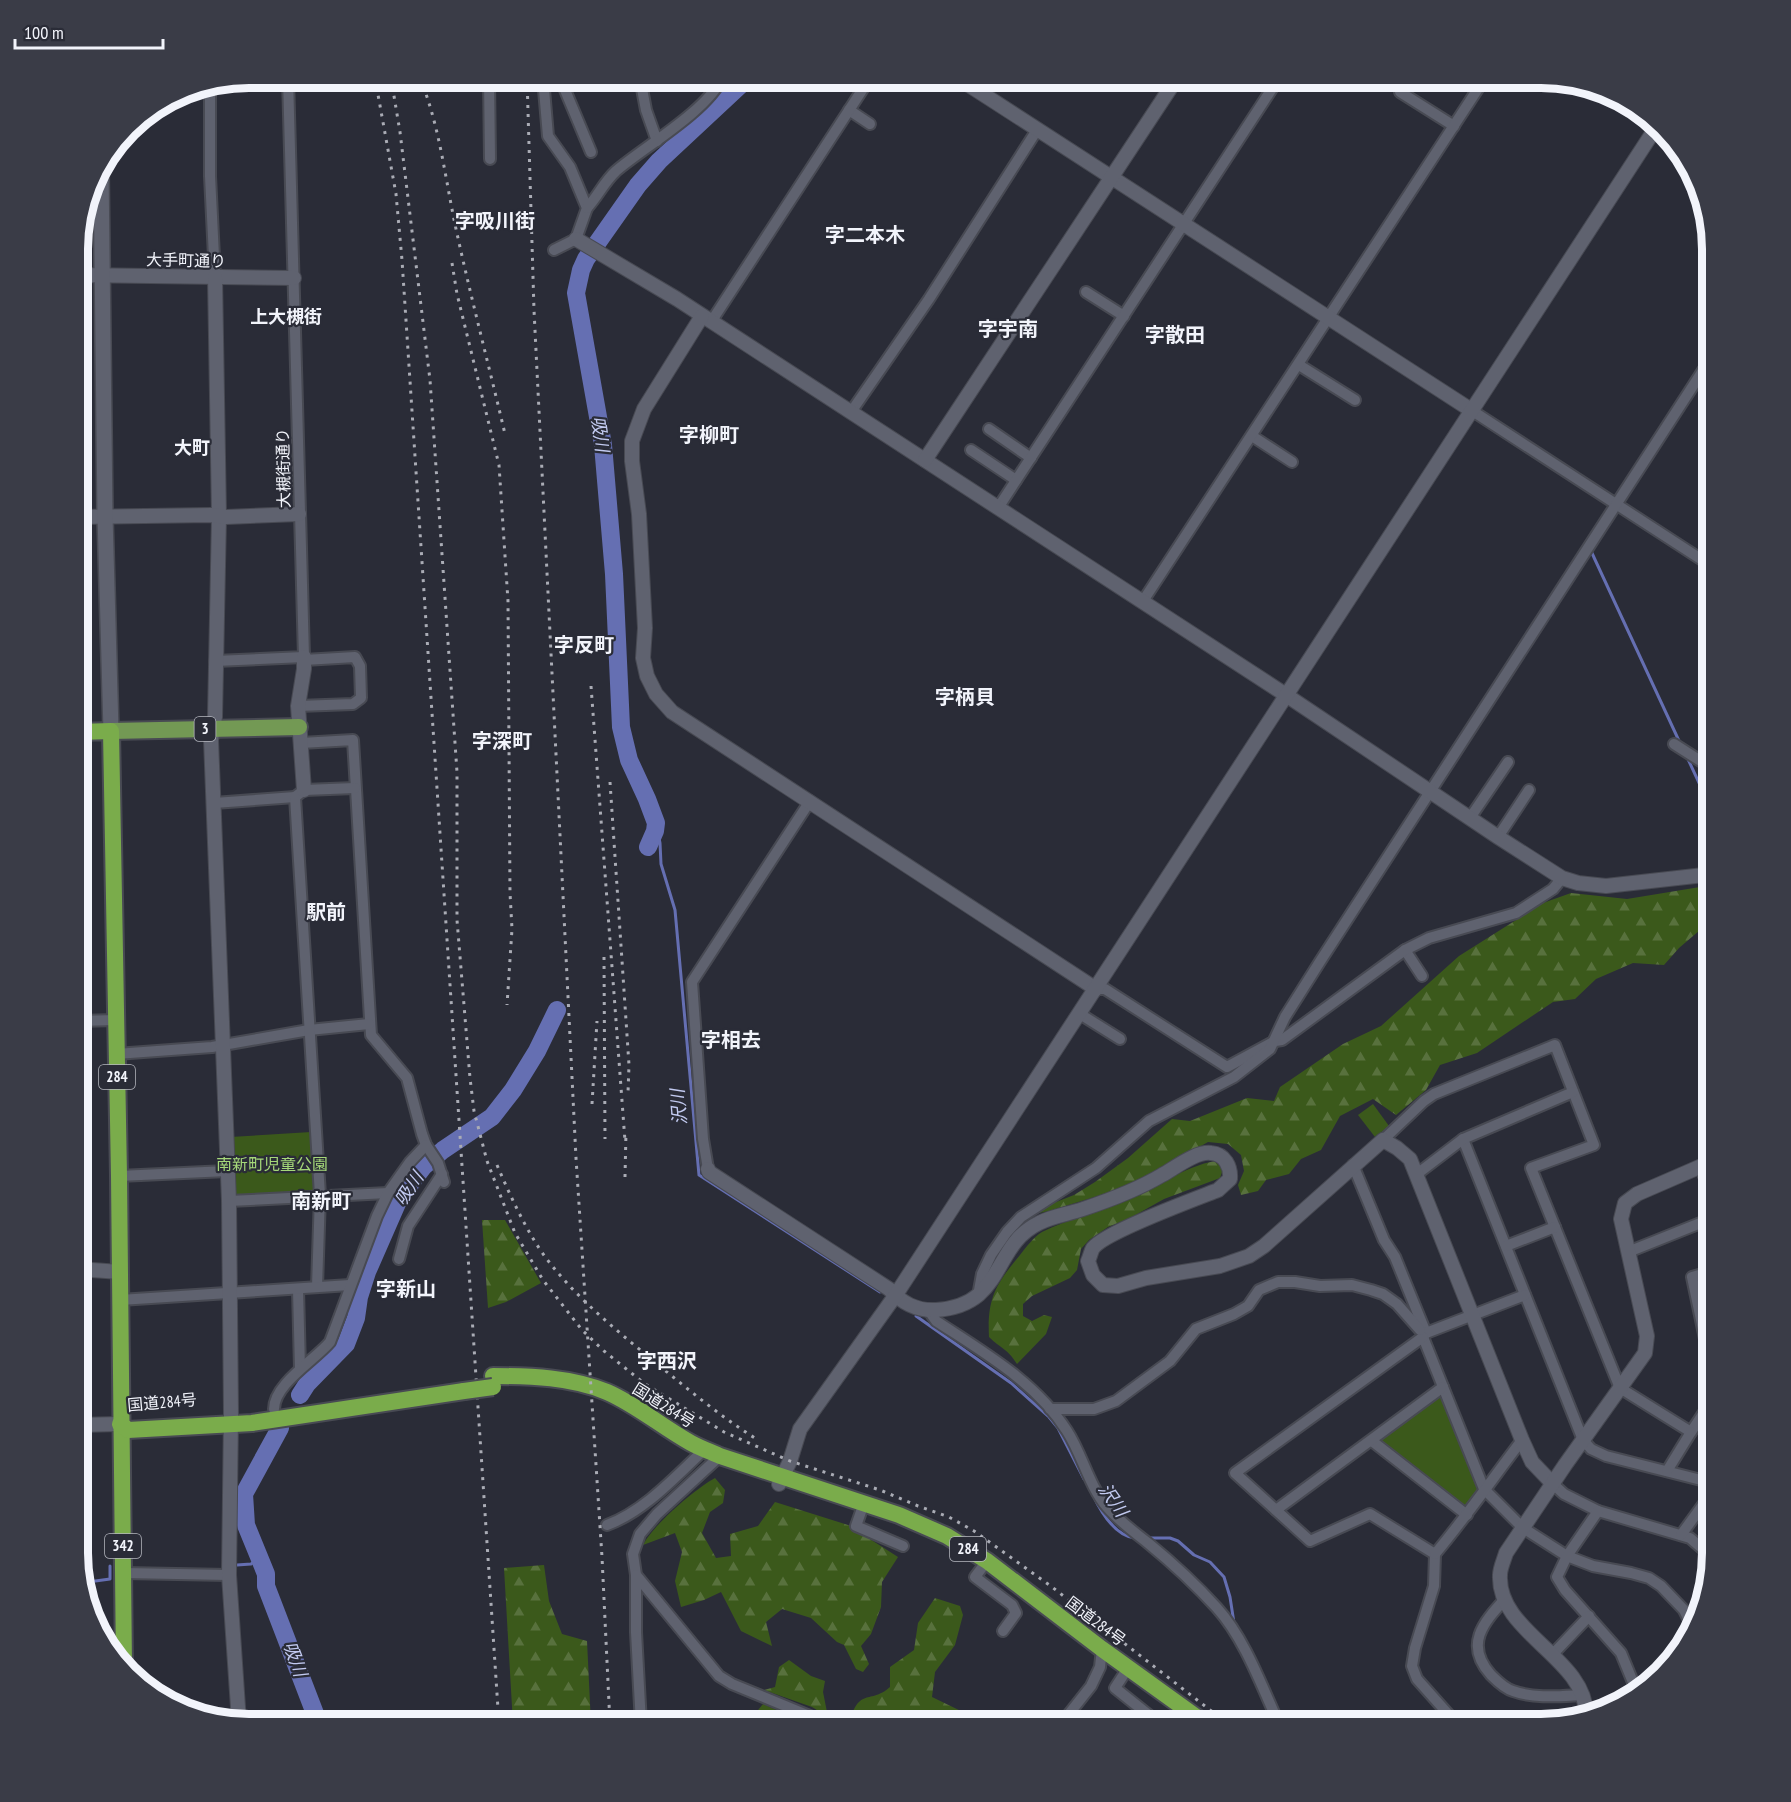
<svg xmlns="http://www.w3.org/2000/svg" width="1791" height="1802" font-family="'PT Sans Narrow','Noto Sans JP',sans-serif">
<defs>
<pattern id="forest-firs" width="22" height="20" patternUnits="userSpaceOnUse" patternTransform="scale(1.5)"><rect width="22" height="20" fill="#3b591b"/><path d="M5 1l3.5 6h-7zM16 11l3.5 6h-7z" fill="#58713d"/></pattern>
</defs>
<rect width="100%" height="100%" fill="#2a2c37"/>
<g fill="#3b591b">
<polygon points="1373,1104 1389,1126 1375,1137 1358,1115"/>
<polygon points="311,1132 314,1190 233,1195 230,1137"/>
<polygon points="1437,1395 1444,1397 1480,1491 1465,1507 1379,1444 1377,1439"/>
</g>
<g fill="url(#forest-firs)">
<polygon points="1700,887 1713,887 1713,919 1679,948 1664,965 1633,963 1596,979 1575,999 1553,1002 1477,1053 1440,1065 1426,1090 1396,1115 1373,1099 1340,1116 1321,1150 1301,1159 1289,1174 1266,1180 1258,1191 1241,1195 1238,1185 1244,1171 1241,1155 1228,1144 1208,1142 1151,1174 1117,1190 1049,1211 1039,1213 1041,1208 1074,1195 1095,1182 1128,1158 1172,1119 1190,1121 1247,1098 1274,1101 1280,1087 1343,1044 1381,1026 1459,956 1543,903 1571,893 1627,899"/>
<path d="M1215,1161L1221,1164L1222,1172L1220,1178L1164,1199L1130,1218L1108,1227L1089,1240L1081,1249L1077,1270L1070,1278L1032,1296L1023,1304V1316L1032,1321L1044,1315L1052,1317L1046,1334L1017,1364C1007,1348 1001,1349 989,1337C987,1298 996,1284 1020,1255C1026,1247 1034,1237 1042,1232C1069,1218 1100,1213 1128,1200C1155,1188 1186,1166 1215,1161Z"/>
<polygon points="482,1220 505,1220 541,1283 506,1302 488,1308"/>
<path d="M715,1478L725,1490L723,1503L710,1512L702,1533L716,1558L731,1556L730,1534L758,1526L775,1502L848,1525L898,1557L882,1582L881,1607L871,1634L861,1646L869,1664L863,1672L856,1669L844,1645L837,1642L811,1618L782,1609L766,1622L772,1646L741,1631L721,1592L704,1600L681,1607L675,1581L682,1552L675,1533L643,1545C653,1525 695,1489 715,1478Z"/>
<polygon points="544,1565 549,1601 562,1634 587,1641 591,1724 513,1724 504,1568"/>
<path d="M935,1598L960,1606L963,1615L955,1645L935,1672L932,1697L965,1713L970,1724H849C859,1686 870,1705 890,1687V1667L914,1650L918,1623Z"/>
<polygon points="789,1660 811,1676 825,1681 823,1692 828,1717 812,1707 764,1690 775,1687 779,1667"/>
<path d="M763,1704C779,1712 796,1716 812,1724H750L754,1715Z"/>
</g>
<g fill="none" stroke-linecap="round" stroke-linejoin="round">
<g stroke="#656fb2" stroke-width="3">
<polyline points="1591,551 1680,743"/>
<polyline points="1687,757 1713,813"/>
<polyline points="656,823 660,843 661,864 675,910 699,1175 880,1292"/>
<polyline points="916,1316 1011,1383 1049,1417 1058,1428 1084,1479"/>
<path d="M1093,1495C1101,1512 1115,1536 1135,1538"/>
<polyline points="1147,1538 1170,1538 1178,1541 1194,1555 1210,1562 1224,1577 1230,1597 1234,1623"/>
<polyline points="81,1565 81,1566"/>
<polyline points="237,1565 251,1564 259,1558"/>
<polyline points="85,1587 88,1582 110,1579 110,1566"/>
</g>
<g stroke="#656fb2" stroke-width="18">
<polyline points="648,847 655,831 656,823 647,799 629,760 621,727 614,574 603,445 576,293 581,270 586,259 638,185 659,161 748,78"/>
<polyline points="300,1395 307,1384 346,1344 356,1318 359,1297 367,1272 399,1199 423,1167 443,1150 492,1117 513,1090 537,1051 557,1010"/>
<polyline points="280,1428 244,1494 246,1525 266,1574 266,1586 319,1724"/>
</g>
<g stroke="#484a53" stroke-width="14">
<g id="minor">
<polyline points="489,78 490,159"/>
<polyline points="543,78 548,136 570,167 587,208 576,239 554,250"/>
<polyline points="560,78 591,152"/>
<polyline points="640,78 646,110 657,141"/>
<polyline points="210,86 210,176 215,277"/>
<polyline points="1400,92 1454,126"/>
<polyline points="1616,96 1622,99"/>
<polyline points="849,110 870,124"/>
<path d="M587,208C598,196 604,182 616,171C644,147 707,111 722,78"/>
<polyline points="1086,292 1124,316"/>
<polyline points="711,322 870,78"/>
<polyline points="1299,365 1355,400"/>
<polyline points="1471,410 1713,567"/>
<polyline points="851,412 929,299 1037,130"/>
<polyline points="989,429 1031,458"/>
<polyline points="1252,436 1292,462"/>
<polyline points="971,450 1016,480"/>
<polyline points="998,508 1279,78"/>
<polyline points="1143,601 1485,78"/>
<polyline points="215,661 304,657 288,78"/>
<polyline points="298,706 353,704 361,698 360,666 355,657 304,660"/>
<polyline points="301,743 353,740 371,1035 407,1078 422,1134 426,1145 438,1163 444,1182"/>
<polyline points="1674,744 1713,769"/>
<polyline points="214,803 295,797"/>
<polyline points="1470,818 1508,762"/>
<polyline points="1498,837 1529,790"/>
<polyline points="1405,950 1422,976"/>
<polyline points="1096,989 1105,989 1227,1067 1275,1041 1282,1040 1405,950 1429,938 1516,913 1553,889 1562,878"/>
<polyline points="1080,1014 1120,1039"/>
<polyline points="78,1021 116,1020"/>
<polyline points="116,1054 212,1047 309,1030 369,1024"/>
<polyline points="1463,1139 1583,1440 1591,1449 1606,1456 1713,1483"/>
<polyline points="1383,1140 1424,1101 1434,1094 1555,1045 1594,1145 1531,1168 1620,1388 1691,1432 1713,1399"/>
<polyline points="1353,1165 1384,1240 1395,1257 1426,1333 1423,1337 1484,1489 1523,1528 1567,1556 1593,1566 1631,1573 1649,1578 1661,1586 1684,1610 1694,1630"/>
<polyline points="1700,1166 1713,1198"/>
<polyline points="708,1169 703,1139 692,982 810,801"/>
<polyline points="1417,1174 1463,1139 1573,1092"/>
<polyline points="119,1176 227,1171"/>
<polyline points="229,1201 388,1193"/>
<polyline points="1506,1246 1555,1227"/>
<polyline points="1628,1252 1713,1218"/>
<polyline points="399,1259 408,1226 442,1174"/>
<polyline points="1713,1271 1692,1277 1713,1377"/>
<polyline points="317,1287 320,1195 295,797 304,790 355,788"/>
<polyline points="298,1289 300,1369"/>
<polyline points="978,1296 982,1274 991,1255 1007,1232 1021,1217 1096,1168 1149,1121 1234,1077 1270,1049 1285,1017 1321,960 1713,355"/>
<polyline points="120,1300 350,1285"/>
<path d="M929,1311L936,1321C983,1352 1036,1382 1067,1431C1082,1454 1089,1486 1107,1507C1120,1522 1133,1531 1148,1543C1170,1561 1198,1587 1217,1608C1245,1639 1262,1687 1279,1724"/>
<polyline points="1426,1333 1525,1295"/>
<polyline points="1423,1337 1235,1473 1310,1541 1370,1514 1435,1554 1434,1586 1415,1648 1412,1666 1417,1679 1457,1724"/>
<path d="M274,1409C274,1384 315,1360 330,1342L377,1216L388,1193L410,1162L426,1145"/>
<polyline points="1050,1409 1094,1409 1116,1401 1170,1361 1196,1329 1234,1314 1248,1306 1259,1290 1278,1282 1295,1282 1320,1286 1352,1285 1371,1290 1383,1294 1397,1304 1420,1330"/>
<polyline points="1372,1441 1467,1515"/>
<polyline points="720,1456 657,1514 640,1534 633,1554 636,1575 719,1676 732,1684 817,1719 824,1724"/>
<polyline points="1667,1471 1691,1432"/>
<polyline points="1553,1484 1564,1494 1598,1511 1690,1538 1712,1557"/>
<polyline points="864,1503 856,1526 903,1546"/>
<polyline points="1276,1510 1443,1387"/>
<polyline points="1598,1511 1567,1556 1557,1577 1565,1590 1621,1653 1637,1692"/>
<path d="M607,1525C645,1511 676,1476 705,1449"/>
<polyline points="1681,1535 1713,1491"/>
<path d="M1435,1554C1466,1517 1493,1478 1522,1440"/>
<polyline points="987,1561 975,1577 1012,1605 1016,1613 1003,1631"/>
<polyline points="124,1573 229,1575"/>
<polyline points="636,1575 636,1632 641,1724"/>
<path d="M1505,1599C1483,1623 1464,1645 1491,1675C1497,1681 1506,1689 1513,1691C1535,1699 1561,1696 1583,1695"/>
<polyline points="1552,1655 1589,1616"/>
<polyline points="1128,1668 1115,1688 1160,1724"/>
<polyline points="1061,1724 1091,1686 1100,1667 1102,1649"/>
</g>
</g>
<g stroke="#484a53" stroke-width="16">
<g id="tertiary">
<polyline points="958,78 1471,410"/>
<polyline points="576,239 677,299 1286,695 1498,837 1562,878 1578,883 1606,886 1713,874"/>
<polyline points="78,275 294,278"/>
<polyline points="215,277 219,516 215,717 211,740 229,1201 231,1415 229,1575 239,1722"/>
<polyline points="702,316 644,409 632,441 632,461 639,514 645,628 643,658 647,676 656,694 672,712 1096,989"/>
<polyline points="925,460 1177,78"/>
<polyline points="78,517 211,515 226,517 299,514"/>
<polyline points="304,657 304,669 298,706 304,790"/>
<path d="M708,1169L709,1172L889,1289C902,1303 916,1311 936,1310C1006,1305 991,1246 1039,1223C1052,1216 1069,1214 1083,1209C1110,1200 1137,1190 1162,1175C1175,1168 1196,1151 1211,1153C1225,1154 1231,1167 1230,1179L1218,1190C1195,1199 1105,1232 1093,1248C1091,1251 1090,1257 1088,1261L1093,1275L1103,1285L1118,1286L1146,1278L1220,1266L1249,1256L1264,1246L1383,1140L1397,1148L1410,1159L1522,1440L1532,1462L1553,1484"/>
<polyline points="78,1269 120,1272"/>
<polyline points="78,1425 120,1424"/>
<polyline points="779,1484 790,1461 800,1429 895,1296 1657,126"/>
<path d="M1586,1715C1587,1658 1497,1633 1500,1575C1500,1568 1504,1560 1506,1553L1565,1465L1645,1353L1647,1336L1621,1219L1625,1203L1637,1194L1713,1161"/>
</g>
</g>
<g stroke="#484a53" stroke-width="18">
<polyline id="secondary" points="101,167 105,516 111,731"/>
</g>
<g stroke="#484a53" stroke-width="20">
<polyline id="primary" points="111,731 299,727"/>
</g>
<g stroke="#484a53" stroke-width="20">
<g id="trunk">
<polyline points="78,732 111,731 119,1176 124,1668"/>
<path d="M493,1376C531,1376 571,1377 607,1392C637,1405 662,1427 691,1443C700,1448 711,1452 720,1456L899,1515L947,1536L987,1561L1102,1649L1206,1724"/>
<polyline points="120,1424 128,1430 252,1423 464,1391"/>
</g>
</g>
<use href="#minor" stroke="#5f626f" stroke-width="10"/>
<use href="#tertiary" stroke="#5f626f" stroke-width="14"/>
<use href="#secondary" stroke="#5f626f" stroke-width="15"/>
<use href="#primary" stroke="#739954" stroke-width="16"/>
<use href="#trunk" stroke="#7aac4b" stroke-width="16"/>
<g stroke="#aaacb5" stroke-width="3" stroke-dasharray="3 6" stroke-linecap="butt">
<polyline points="375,78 396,194 402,260 499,1724"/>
<polyline points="391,78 400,132 430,380 457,772 457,920 470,1078 474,1111 487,1161 515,1233 543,1280 582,1330 604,1351 645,1384 724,1432 790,1461 880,1490 918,1506 949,1517 974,1531 1052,1587 1228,1724"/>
<path d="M420,78C440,127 445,178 456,229C471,298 489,366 505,434"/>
<polyline points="527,78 534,310 576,1158 602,1557 610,1724"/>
<polyline points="452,263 457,294 499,465 508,601 510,893 512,929 507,1005"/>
<polyline points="591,686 625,1141"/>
<polyline points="610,782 629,1065 628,1093"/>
<polyline points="604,957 605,1139"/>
<polyline points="592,1104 597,1021"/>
<path d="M497,1165C510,1195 523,1224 541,1251C571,1294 615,1329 656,1363C689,1390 721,1417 758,1440"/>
<polyline points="625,1177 626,1132"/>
</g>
<g stroke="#484a53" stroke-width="20" stroke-linecap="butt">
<polyline id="trunk-bridge" points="464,1391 493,1387"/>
</g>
<use href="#trunk-bridge" stroke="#7aac4b" stroke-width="16"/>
</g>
<g text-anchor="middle" stroke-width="4.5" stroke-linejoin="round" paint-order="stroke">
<g fill="#2a2c37" stroke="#b6b8c0" stroke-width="1.5">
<rect x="194.5" y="717" width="21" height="24" rx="4.5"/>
<rect x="99" y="1065" width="36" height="24" rx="4.5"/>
<rect x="105" y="1534" width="36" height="24" rx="4.5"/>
<rect x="950" y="1537" width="36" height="24" rx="4.5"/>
</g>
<g font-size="15" font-weight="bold" fill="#f2f4fb">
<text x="205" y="734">3</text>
<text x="117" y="1082">284</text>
<text x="123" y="1551">342</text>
<text x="968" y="1554">284</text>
</g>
<g font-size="16" fill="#f2f4fb" stroke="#2a2c37">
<text transform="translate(186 260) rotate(1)" y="6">大手町通り</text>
<text transform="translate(283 468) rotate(-91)" y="6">大槻街通り</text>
<text transform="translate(162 1402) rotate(-5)" y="6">国道284号</text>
<text transform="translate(664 1405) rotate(32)" y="6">国道284号</text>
<text transform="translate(1096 1621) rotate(37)" y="6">国道284号</text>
</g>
<g font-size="16" fill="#a5d879" stroke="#2a2c37">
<text x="272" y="1170">南新町児童公園</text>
</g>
<g font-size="18" font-weight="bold" fill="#f2f4fb" stroke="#2a2c37">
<text x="286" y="323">上大槻街</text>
<text x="192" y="454">大町</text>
</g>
<g font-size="18" font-style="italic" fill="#c2caf0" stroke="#2a2c37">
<text transform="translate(600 434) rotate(82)" y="6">吸川</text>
<text transform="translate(679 1107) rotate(-95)" y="6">沢川</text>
<text transform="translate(409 1189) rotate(-56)" y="6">吸川</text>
<text transform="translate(1113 1500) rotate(55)" y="6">沢川</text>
<text transform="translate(295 1659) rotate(70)" y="6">吸川</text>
</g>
<g font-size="20" font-weight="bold" fill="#f2f4fb" stroke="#2a2c37">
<text x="495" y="228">字吸川街</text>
<text x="865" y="242">字二本木</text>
<text x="1008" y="336">字宇南</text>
<text x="1175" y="342">字散田</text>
<text x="709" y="442">字柳町</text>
<text x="584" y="652">字反町</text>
<text x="965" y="704">字柄貝</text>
<text x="502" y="748">字深町</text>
<text x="326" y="919">駅前</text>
<text x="731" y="1047">字相去</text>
<text x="321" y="1208">南新町</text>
<text x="406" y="1296">字新山</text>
<text x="667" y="1368">字西沢</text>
</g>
</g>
<path d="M0 0H1791V1802H0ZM249 88H1541A161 161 0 0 1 1702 249V1553A161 161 0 0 1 1541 1714H249A161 161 0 0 1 88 1553V249A161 161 0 0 1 249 88Z" fill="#3a3c47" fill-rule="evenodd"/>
<path fill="none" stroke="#f2f4fb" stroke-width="8" d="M249 88H1541A161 161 0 0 1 1702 249V1553A161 161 0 0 1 1541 1714H249A161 161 0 0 1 88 1553V249A161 161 0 0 1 249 88Z"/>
<path d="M15 39v9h148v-9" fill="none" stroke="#f2f4fb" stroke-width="3"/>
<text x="24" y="39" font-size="18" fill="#f2f4fb" stroke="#2a2c37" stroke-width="4.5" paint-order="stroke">100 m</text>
</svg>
